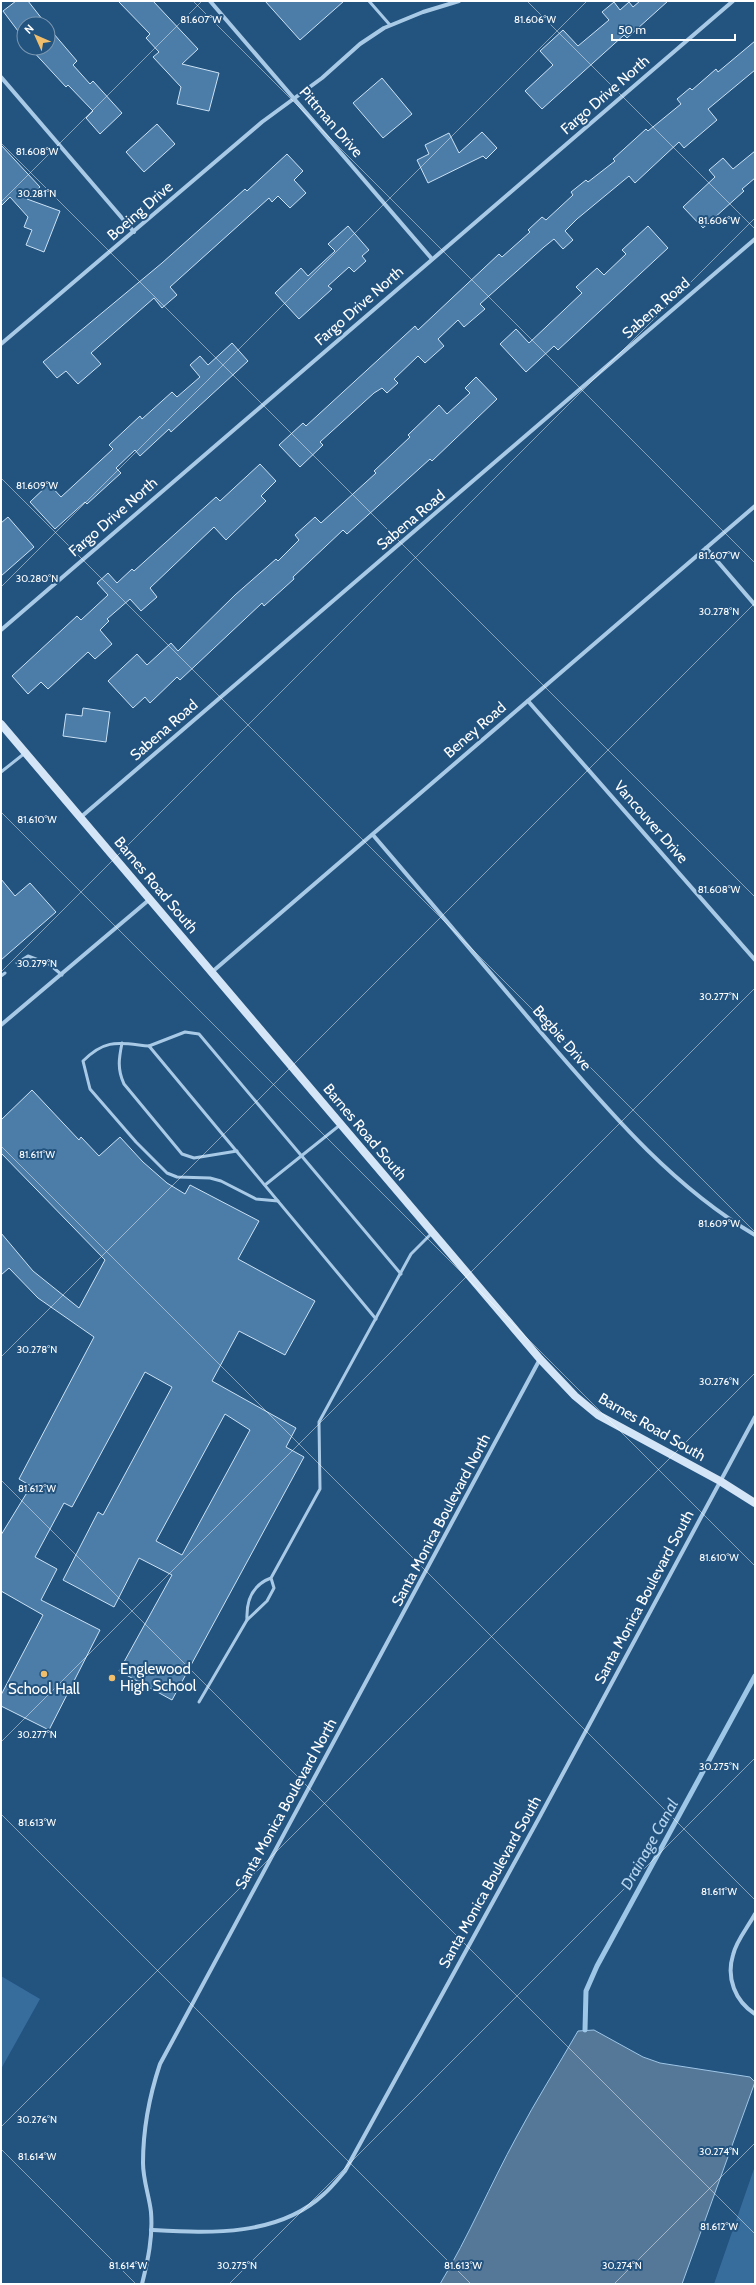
<svg xmlns="http://www.w3.org/2000/svg" width="756" height="2285" font-family="Cabin,sans-serif">
<rect width="100%" height="100%" fill="#23537f"/>
<g fill="#376d9d">
<polygon points="1,1976 40,1999 1,2069"/>
<polygon points="755,2166 755,2284 714,2284"/>
</g>
<path fill="#557898" stroke="#9dc6e7" d="M594,2030L643,2057L660,2063L750,2077L755,2082L682,2284H440C469,2236 490,2185 517,2136C536,2100 558,2066 578,2031Z"/>
<g fill="none" stroke-linecap="round" stroke-linejoin="round">
<polyline stroke="#9dc6e7" stroke-width="5" points="585,2030 586,1991 597,1966 755,1676"/>
</g>
<g fill="#4b7da8" stroke="#cce2f5" fill-rule="evenodd">
<polygon points="16,1 28,1 46,24 24,24 24,39 3,11"/>
<polygon points="118,1 153,1 198,49 182,64 219,73 209,111 177,104 181,87 153,57 159,52 146,38 150,34"/>
<polygon points="265,1 344,1 300,40"/>
<polygon points="640,1 668,1 627,38 624,35 542,109 525,91 553,65 540,51 563,30 578,46 609,20 602,12 614,2 620,10 629,2 633,7"/>
<polygon points="48,27 77,61 73,65 90,84 93,81 122,113 100,134 86,118 93,111 68,85 66,87 30,48 48,48"/>
<polygon points="755,41 755,70 708,109 717,120 684,148 679,142 635,183 629,176 577,219 565,231 573,240 563,249 554,239 544,247 480,304 485,309 464,327 458,320 438,339 444,346 425,363 418,356 394,379 398,383 387,393 382,388 374,393 320,442 323,445 300,467 279,445 303,423 306,426 415,326 418,330 499,254 502,257 530,232 528,230 542,217 546,220 573,195 571,192 586,180 588,182 615,161 613,159 646,129 648,131 681,104 677,99 690,88 692,90 716,69 718,72"/>
<polygon points="382,78 412,114 383,138 353,103"/>
<polygon points="157,124 175,144 144,172 126,152"/>
<polygon points="482,132 497,148 486,159 483,156 428,183 417,160 429,154 425,145 449,133 459,153"/>
<polygon points="1,145 40,187 27,199 60,211 44,252 26,245 32,230 24,227 28,217 10,197 1,206"/>
<polygon points="755,151 755,178 742,189 744,191 703,228 683,207 715,177 709,170 723,158 733,169"/>
<polygon points="287,154 303,171 294,180 306,193 290,208 278,196 272,202 269,198 170,287 177,295 162,308 154,298 91,353 101,364 78,384 66,371 57,378 43,362 162,263 245,189 247,191"/>
<polygon points="348,226 369,250 362,256 366,261 354,272 349,267 328,286 332,289 299,319 275,293 301,268 308,276 335,251 328,244"/>
<polygon points="648,226 668,248 558,350 554,346 526,372 500,344 516,329 529,343 582,293 576,287 597,268 604,275 626,254 622,250"/>
<polygon points="232,343 248,361 171,432 169,429 140,456 135,450 116,468 121,473 87,504 85,502 55,529 30,502 49,484 61,497 113,449 109,445 140,416 142,419 172,392 177,397 200,377 190,365 200,356 208,365"/>
<polygon points="476,377 497,399 432,461 430,459 347,534 343,530 293,577 294,579 264,606 262,603 180,680 177,677 150,703 145,697 133,708 108,681 137,654 147,665 171,643 178,651 235,595 276,559 278,561 299,540 295,535 315,517 321,523 376,473 374,471 410,437 408,435 439,405 447,414 470,393 465,388"/>
<polygon points="260,464 276,481 261,496 266,501 226,540 214,527 150,588 157,597 141,611 130,599 107,619 109,621 100,630 112,644 95,659 88,652 48,689 41,682 28,694 12,676 77,616 81,620 108,595 97,583 108,573 117,583 132,569 134,571 216,497 220,501"/>
<polygon points="8,517 34,547 1,576 1,523"/>
<polygon points="83,708 110,712 106,742 63,736 66,714 82,716"/>
<polygon points="1,879 15,896 30,883 56,912 1,960"/>
<path d="M32,1090L79,1140L81,1137L99,1156L120,1137L143,1162L167,1183L185,1194L190,1185L259,1221L238,1259L315,1301L285,1355L239,1331L212,1381L296,1428L286,1447L304,1457L172,1700L119,1671L172,1575L139,1558L114,1607L63,1580L98,1512L103,1515L172,1387L145,1372L72,1507L64,1503L35,1557L57,1569L41,1600L100,1630L49,1730L1,1706V1695L43,1615L1,1591V1535L31,1486L19,1479L94,1337L38,1298L9,1268L1,1275V1233L33,1271L79,1308L105,1260L1,1153V1120ZM225,1414L250,1430L182,1555L156,1541Z"/>
</g>
<g fill="none" stroke-linecap="round" stroke-linejoin="round">
<g stroke="#a9cae6" stroke-width="3">
<polyline points="369,1 390,25"/>
<polyline points="1,772 25,753"/>
<polyline points="17,963 28,956 49,964 62,975"/>
<polyline points="1,976 5,973"/>
<path d="M122,1043C119,1058 117,1069 124,1084L182,1154L194,1158L237,1151"/>
<path d="M149,1046C119,1043 106,1038 83,1061L90,1089L136,1142L167,1173L177,1177L210,1178L221,1181L256,1199L278,1201"/>
<polyline points="265,1185 340,1125"/>
<polyline points="376,1319 149,1046 185,1032 199,1034 401,1274"/>
<path d="M271,1578L274,1588L267,1601L247,1620C246,1600 252,1585 271,1578L320,1489L319,1422L411,1254L432,1233"/>
<polyline points="199,1702 247,1620"/>
</g>
<g stroke="#a9cae6" stroke-width="4">
<polyline points="210,1 432,259"/>
<polyline points="1,77 134,232"/>
<polyline points="1,344 262,122 322,78 360,44 384,28 423,12 459,1"/>
<polyline points="706,548 755,605"/>
<polyline points="1,630 733,1"/>
<polyline points="528,701 755,960"/>
<polyline points="81,817 755,239"/>
<path d="M373,835C428,899 483,964 537,1028C603,1104 668,1184 755,1235"/>
<polyline points="212,972 755,506"/>
<polyline points="1,1025 150,899"/>
<path d="M755,1914C748,1927 736,1941 733,1955C726,1978 735,2001 755,2014"/>
<path d="M151,2230C210,2233 278,2237 324,2194C332,2187 338,2179 345,2171L539,1818L755,1417"/>
<path d="M142,2284C148,2260 153,2237 151,2212C149,2195 143,2180 143,2163C143,2129 149,2097 160,2064L540,1359"/>
</g>
<polyline stroke="#d3e5f6" stroke-width="8" points="1,724 540,1359 575,1396 598,1415 720,1481 755,1503"/>
</g>
<path fill="none" stroke="#fff" stroke-width="1" stroke-opacity="0.45" d="M193,1L755,563M527,1L755,229M1,143L755,897M1,202L202,1M1,478L755,1232M1,587L587,1M1,812L755,1566M1,972L755,218M1,1146L755,1900M1,1357L755,603M1,1480L755,2234M1,1742L755,988M1,1814L471,2284M1,2127L755,1373M1,2149L136,2284M229,2284L755,1758M614,2284L755,2143"/>
<g fill="#f1bf6c" stroke="#23537f" stroke-width="1.5">
<circle cx="44" cy="1674" r="4"/>
<circle cx="112" cy="1678" r="4"/>
</g>
<g text-anchor="middle" stroke-width="4" stroke-linejoin="round" paint-order="stroke">
<g font-size="15" fill="#fff" stroke="#23537f">
<text transform="translate(605 95) rotate(-41)" y="5">Fargo Drive North</text>
<text transform="translate(331 122) rotate(49)" y="5">Pittman Drive</text>
<text transform="translate(140 211) rotate(-41)" y="5">Boeing Drive</text>
<text transform="translate(359 306) rotate(-41)" y="5">Fargo Drive North</text>
<text transform="translate(656 308) rotate(-41)" y="5">Sabena Road</text>
<text transform="translate(113 517) rotate(-41)" y="5">Fargo Drive North</text>
<text transform="translate(411 520) rotate(-40)" y="5">Sabena Road</text>
<text transform="translate(164 730) rotate(-41)" y="5">Sabena Road</text>
<text transform="translate(475 730) rotate(-41)" y="5">Beney Road</text>
<text transform="translate(651 822) rotate(49)" y="5">Vancouver Drive</text>
<text transform="translate(156 885) rotate(50)" y="5">Barnes Road South</text>
<text transform="translate(562 1038) rotate(49)" y="5">Begbie Drive</text>
<text transform="translate(365 1132) rotate(50)" y="5">Barnes Road South</text>
<text transform="translate(652 1427) rotate(30)" y="5">Barnes Road South</text>
<text transform="translate(441 1520) rotate(-62)" y="5">Santa Monica Boulevard North</text>
<text transform="translate(644 1597) rotate(-62)" y="5">Santa Monica Boulevard South</text>
<text transform="translate(286 1804) rotate(-61)" y="5">Santa Monica Boulevard North</text>
<text transform="translate(490 1882) rotate(-61)" y="5">Santa Monica Boulevard South</text>
</g>
<g font-size="15" fill="#fff" stroke="#23537f" text-anchor="start">
<text x="120" y="1674">Englewood<tspan x="120" dy="17">High School</tspan></text>
<text x="44" y="1694" text-anchor="middle">School Hall</text>
</g>
<g font-size="16" font-style="italic" fill="#b4d4ee" stroke="#23537f">
<text transform="translate(649 1844) rotate(-61)" y="6">Drainage Canal</text>
</g>
</g>
<g font-size="10" text-anchor="middle" fill="#fff" stroke="#23537f" stroke-width="4" stroke-linejoin="round" paint-order="stroke">
<text x="201" y="23">81.607°W</text>
<text x="535" y="23">81.606°W</text>
<text x="37" y="155">81.608°W</text>
<text x="37" y="197">30.281°N</text>
<text x="719" y="224">81.606°W</text>
<text x="37" y="489">81.609°W</text>
<text x="719" y="559">81.607°W</text>
<text x="37" y="582">30.280°N</text>
<text x="719" y="615">30.278°N</text>
<text x="37" y="823">81.610°W</text>
<text x="719" y="893">81.608°W</text>
<text x="37" y="967">30.279°N</text>
<text x="719" y="1000">30.277°N</text>
<text x="37" y="1158">81.611°W</text>
<text x="719" y="1227">81.609°W</text>
<text x="37" y="1353">30.278°N</text>
<text x="719" y="1385">30.276°N</text>
<text x="37" y="1492">81.612°W</text>
<text x="719" y="1561">81.610°W</text>
<text x="37" y="1738">30.277°N</text>
<text x="719" y="1770">30.275°N</text>
<text x="37" y="1826">81.613°W</text>
<text x="719" y="1895">81.611°W</text>
<text x="37" y="2123">30.276°N</text>
<text x="719" y="2155">30.274°N</text>
<text x="37" y="2160">81.614°W</text>
<text x="719" y="2230">81.612°W</text>
<text x="128" y="2269">81.614°W</text>
<text x="237" y="2269">30.275°N</text>
<text x="463" y="2269">81.613°W</text>
<text x="622" y="2269">30.274°N</text>
</g>
<rect width="756" height="2285" fill="none" stroke="#ffffff" stroke-width="4"/>
<g transform="translate(36 36) rotate(315)"><circle r="19" fill="#23537f" stroke="#7b98b2"/>
<path d="M0-3L7 15L0 10L-7 15Z" fill="#f1bf6c"/>
<text y="-6" font-size="11" font-weight="bold" text-anchor="middle" fill="#ffffff">N</text>
</g>
<path d="M612 34v6h123v-6" fill="none" stroke="#ffffff" stroke-width="2"/>
<text x="618" y="34" font-size="12" fill="#ffffff" stroke="#23537f" stroke-width="3" paint-order="stroke">50 m</text>
</svg>
